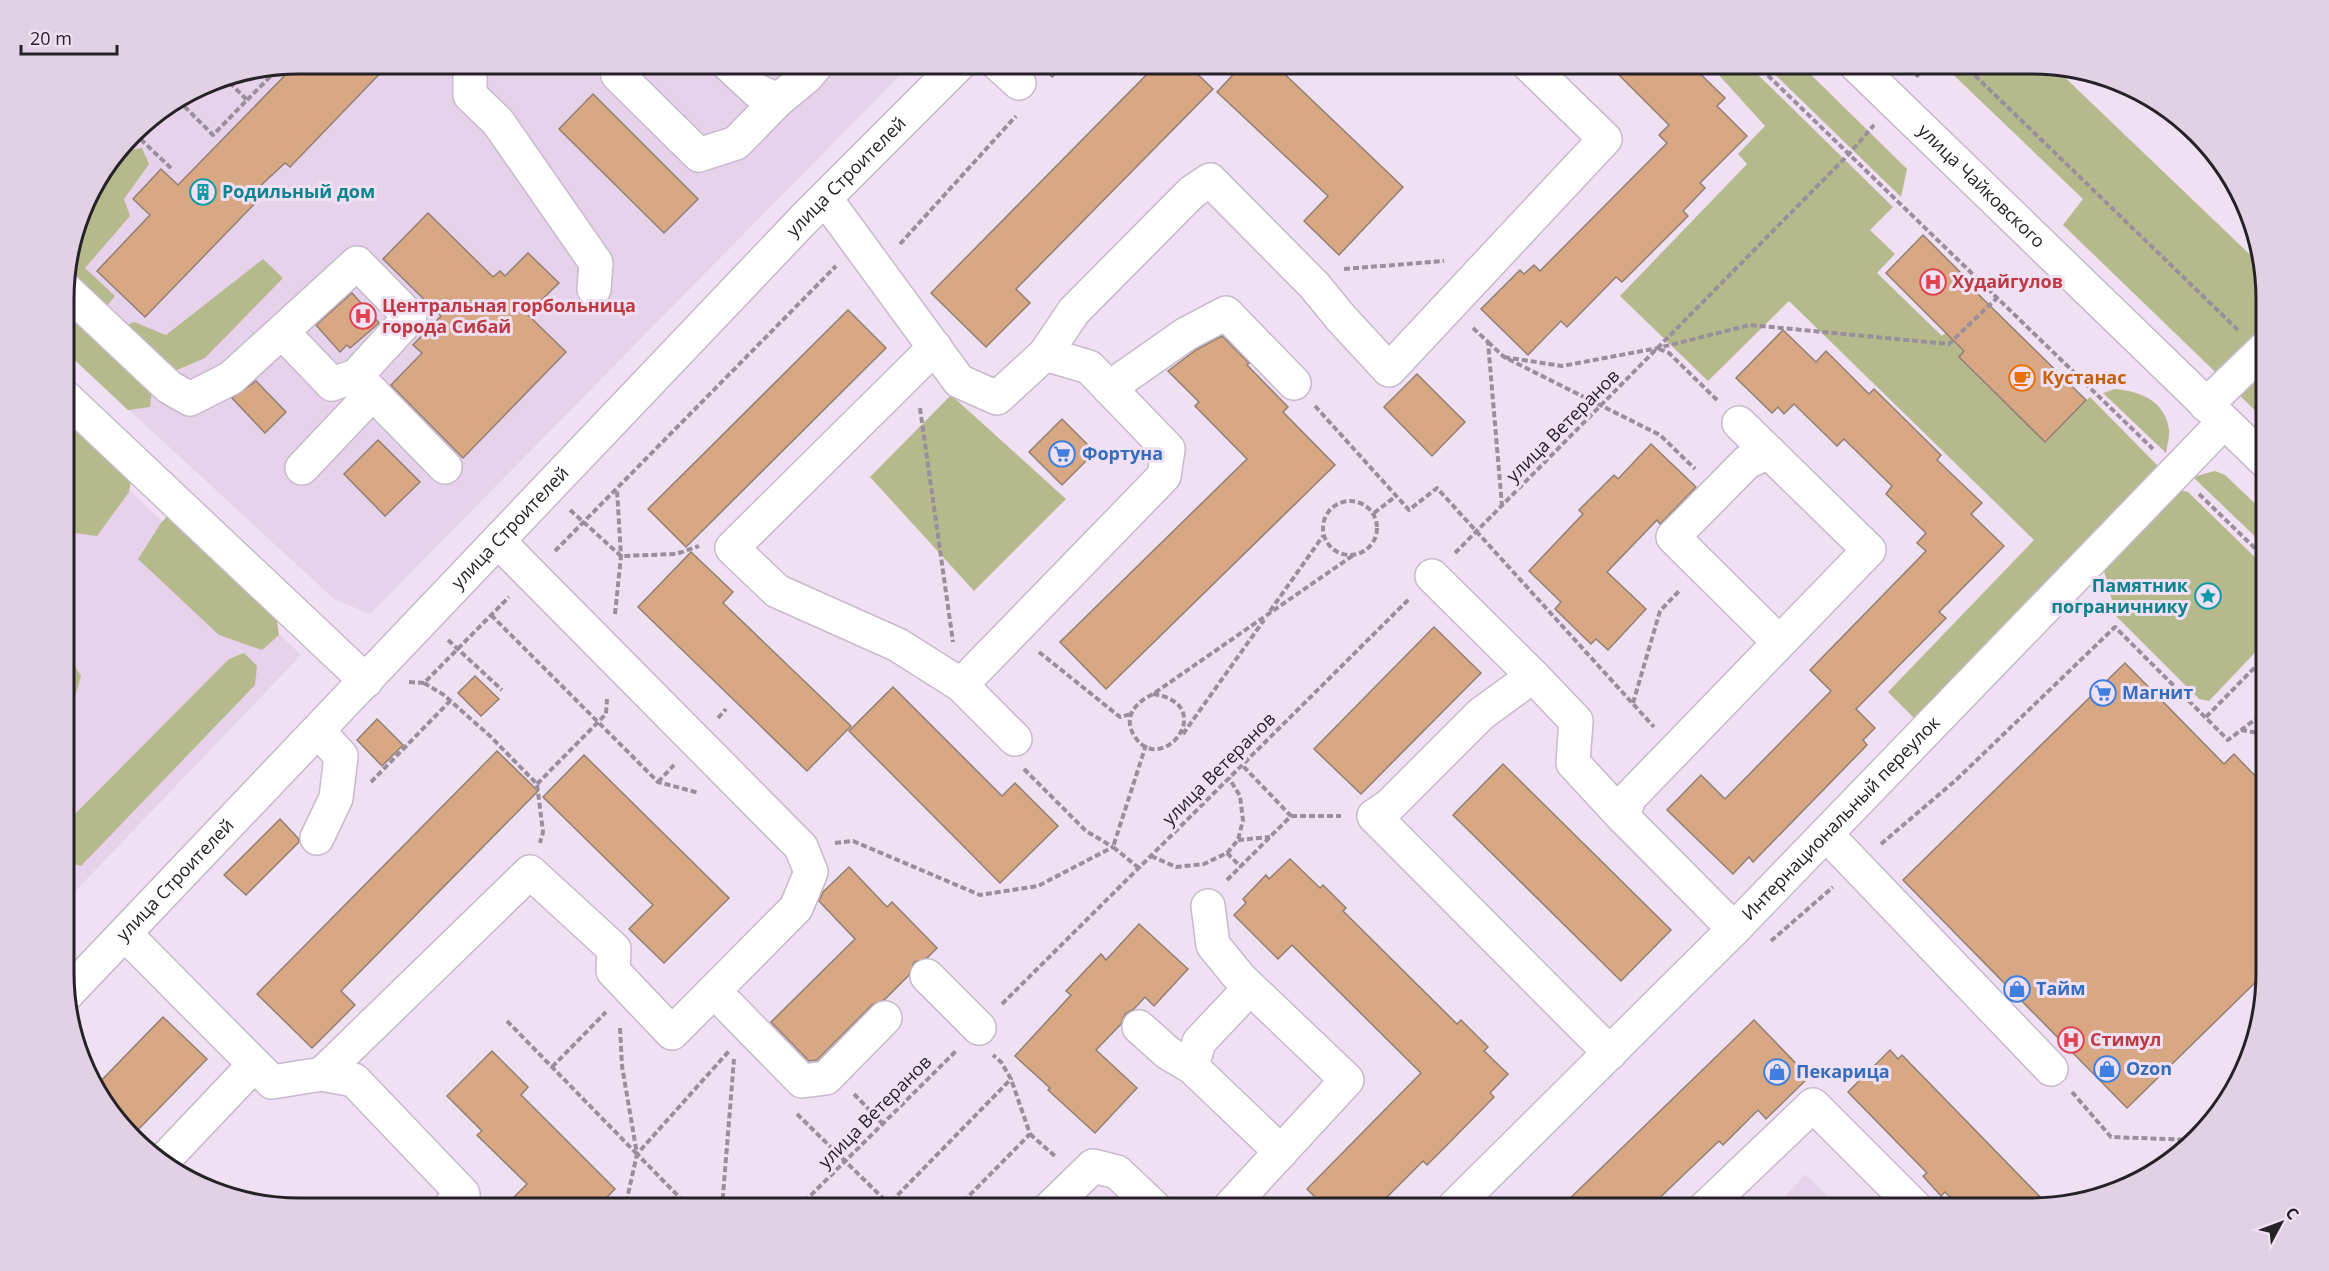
<svg xmlns="http://www.w3.org/2000/svg" width="2329" height="1271" font-family="'Open Sans',sans-serif">
<rect width="100%" height="100%" fill="#f0e0f4"/>
<g fill="#e6d2eb">
<polygon points="298,63 912,63 370,614 334,599 64,350 64,283 87,195 143,122 209,81"/>
<polygon points="64,427 301,655 65,902"/>
<polygon points="1805,1174 1840,1208 1775,1208"/>
</g>
<g fill="#b6b98c">
<polygon points="1708,63 1746,63 1893,207 1870,230 1895,254 1877,273 1942,336 1959,321 2063,423 2090,397 2159,467 1914,718 1888,692 2034,540 1789,301 1708,381 1620,296 1747,164 1738,154 1765,126"/>
<polygon points="1763,63 1799,63 1907,169 1901,197"/>
<polygon points="1941,63 2031,63 2056,69 2264,268 2264,419 2063,225 2083,199"/>
<polygon points="142,148 149,164 124,199 130,216 85,268 115,296 100,314 64,281 87,195 120,152"/>
<polygon points="263,259 283,278 205,358 170,373 125,326 134,322 166,335"/>
<polygon points="64,310 152,390 150,407 128,410 64,350"/>
<path d="M2115,389C2140,391 2165,401 2169,429C2170,436 2167,446 2166,453L2103,393Z"/>
<polygon points="951,395 1066,499 974,591 870,477"/>
<polygon points="64,412 132,477 129,492 97,536 66,532 64,530"/>
<polygon points="2215,471 2225,475 2265,513 2265,546 2193,477"/>
<polygon points="2180,490 2188,492 2265,567 2265,642 2209,701 2199,699 2116,616 2103,567"/>
<polygon points="170,513 275,608 279,635 262,650 219,635 138,559 161,523"/>
<polygon points="64,619 72,627 68,655 81,676 71,711 64,711"/>
<polygon points="244,653 257,666 255,685 81,866 65,862 65,824 229,659"/>
</g>
<g fill="#d8a884" stroke="#927f72" stroke-width="1.5">
<polygon points="390,63 290,167 285,163 258,188 264,194 145,317 97,271 150,215 133,199 161,169 178,185 296,64"/>
<polygon points="1158,63 1186,63 1213,89 1016,289 1030,303 986,347 931,293"/>
<polygon points="1244,63 1273,63 1403,187 1339,255 1304,221 1328,196 1217,92"/>
<polygon points="1607,63 1689,63 1725,98 1717,106 1747,136 1700,183 1705,188 1683,211 1688,216 1622,282 1616,277 1567,327 1561,321 1528,355 1481,309 1520,270 1524,274 1534,265 1540,271 1667,143 1659,135 1669,125"/>
<polygon points="593,94 698,199 664,233 559,129"/>
<polygon points="428,213 493,277 500,271 505,276 528,253 559,283 527,314 566,352 463,458 391,385 422,353 413,345 441,316 383,259"/>
<polygon points="1923,235 1979,291 1977,293 2086,400 2045,442 1959,357 1964,351 1886,273"/>
<polygon points="352,293 379,323 350,348 347,345 340,352 316,325"/>
<polygon points="848,310 886,348 686,547 648,509"/>
<polygon points="1783,330 1816,362 1826,351 1869,394 1874,389 1941,455 1937,460 1982,503 1971,514 2004,546 1939,612 1946,618 1856,709 1875,728 1863,740 1867,745 1753,862 1749,857 1733,874 1667,810 1701,775 1725,799 1831,691 1810,670 1926,551 1917,543 1926,533 1886,494 1892,486 1844,439 1837,446 1794,404 1784,414 1778,407 1772,413 1736,378"/>
<polygon points="1222,336 1249,363 1247,365 1288,407 1283,412 1335,465 1106,689 1060,642 1247,459 1195,406 1199,402 1168,371 1196,350"/>
<polygon points="1417,374 1465,422 1432,456 1384,407"/>
<polygon points="256,381 286,412 265,433 232,398"/>
<polygon points="1062,419 1095,452 1062,485 1029,452"/>
<polygon points="378,440 420,482 385,516 344,474"/>
<polygon points="1651,444 1696,487 1660,524 1657,520 1607,572 1646,609 1608,650 1596,639 1591,644 1555,609 1561,602 1529,571 1583,514 1579,510 1614,475 1618,479"/>
<polygon points="691,552 733,592 723,603 851,726 807,771 638,607"/>
<polygon points="1434,627 1481,673 1361,794 1314,749"/>
<polygon points="2125,663 2224,764 2234,754 2265,786 2266,972 2127,1108 1903,880"/>
<polygon points="475,676 499,699 481,716 458,693"/>
<polygon points="893,687 1002,796 1015,783 1058,826 1000,883 849,731"/>
<polygon points="377,719 403,745 382,766 357,740"/>
<polygon points="497,751 538,791 341,991 355,1005 312,1048 257,994"/>
<polygon points="584,755 729,898 664,963 629,929 653,905 543,797"/>
<polygon points="1503,764 1671,930 1621,981 1453,815"/>
<polygon points="280,819 298,838 299,842 246,895 224,875"/>
<polygon points="1290,859 1320,888 1323,885 1346,908 1343,911 1457,1024 1461,1020 1488,1047 1484,1051 1508,1074 1490,1093 1494,1097 1447,1145 1427,1165 1423,1161 1376,1208 1326,1208 1307,1189 1421,1073 1292,945 1278,959 1234,915 1246,903 1243,899 1266,875 1269,879"/>
<polygon points="849,867 887,907 892,902 937,948 927,958 914,962 909,975 884,1000 872,1005 817,1060 809,1061 771,1022 855,939 819,901 823,892"/>
<polygon points="1139,924 1188,969 1154,1006 1145,997 1134,1009 1125,1014 1121,1024 1096,1050 1137,1088 1095,1133 1048,1090 1050,1088 1015,1056 1071,995 1066,991 1101,954 1106,960"/>
<polygon points="163,1017 207,1059 132,1136 103,1104 96,1086"/>
<polygon points="1754,1020 1809,1077 1766,1119 1758,1110 1723,1145 1719,1141 1649,1208 1560,1208"/>
<polygon points="1890,1050 1898,1059 1902,1055 2050,1207 1961,1208 1945,1192 1941,1196 1923,1176 1927,1173 1848,1092"/>
<polygon points="492,1051 528,1087 521,1095 615,1189 596,1208 503,1208 527,1184 477,1135 482,1131 447,1096"/>
</g>
<g fill="none" stroke-linecap="round" stroke-linejoin="round">
<g stroke="#c8b9cc" stroke-width="36">
<g id="minor">
<polyline points="470,63 470,95 498,122 596,263 594,289"/>
<polyline points="622,63 618,75 699,155 736,143 778,100"/>
<polyline points="727,63 757,91 778,100 806,77 818,63"/>
<polyline points="997,63 1019,83"/>
<path id="s1" d="M1854,63L2265,461"/>
<polyline points="825,198 959,381 997,398 1045,354 1074,311 1192,192 1210,180 1314,285 1341,318 1389,370 1605,139 1527,63"/>
<polyline points="64,288 169,387 190,399 231,378 357,263 410,317 356,376 445,467"/>
<polyline points="282,332 332,384 356,376"/>
<polyline points="935,347 732,548 777,591 898,645 961,685 1164,476 1168,449 1089,367 1045,354"/>
<polyline points="1109,388 1186,334 1226,313 1294,383"/>
<polyline points="64,396 366,681"/>
<polyline points="2206,405 2264,349"/>
<polyline points="1769,452 1747,462 1673,537 1779,642"/>
<polyline points="302,468 373,393"/>
<polyline points="1432,576 1533,676 1576,721 1573,763 1623,817"/>
<polyline points="1533,676 1481,714 1389,806 1374,816 1610,1053"/>
<polyline points="961,685 1015,739"/>
<polyline points="1826,834 2051,1069"/>
<polyline points="317,838 336,798 341,756 318,731"/>
<polyline points="1208,906 1213,945 1240,978 1347,1080 1229,1208"/>
<polyline points="1734,929 1623,817 1629,798 1869,550 1739,423"/>
<polyline points="125,934 272,1082 322,1074 530,872 614,949 613,971 672,1033 796,908 811,872 801,847 498,541"/>
<polyline points="927,976 979,1028"/>
<polyline points="714,991 802,1081 826,1078 885,1018"/>
<path id="s2" d="M65,996L803,220L960,63"/>
<polyline points="1139,1027 1168,1053 1192,1067 1281,1152"/>
<polyline points="1192,1067 1199,1042 1250,988"/>
<polyline points="322,1074 354,1080 463,1194 449,1208"/>
<polyline points="162,1162 254,1065"/>
<polyline points="1050,1208 1093,1166 1117,1172 1155,1208"/>
<path id="s3" d="M1453,1208L1734,929L2224,422"/>
<polyline points="1705,1208 1813,1105 1916,1208"/>
</g>
</g>
<g stroke="#9a8e9c" stroke-width="4" stroke-dasharray="6 3" stroke-linecap="butt">
<polyline points="1755,63 2153,449"/>
<polyline points="1962,63 2238,330"/>
<polyline points="1051,77 1063,63"/>
<polyline points="1916,77 1929,63"/>
<polyline points="178,100 213,135 247,100 225,78"/>
<polyline points="247,100 281,66"/>
<polyline points="134,133 173,170"/>
<polyline points="900,244 1016,116"/>
<polyline points="1344,269 1444,261"/>
<polyline points="1473,328 1488,342 1502,506"/>
<polyline points="1488,342 1504,357 1660,435 1695,469"/>
<polyline points="1659,349 1669,353 1718,401"/>
<polyline points="1504,357 1562,366 1658,348 1750,325 1949,344 1997,298"/>
<polyline points="1315,406 1409,510 1437,488 1654,727"/>
<polyline points="920,408 953,642"/>
<polyline points="2199,494 2265,558"/>
<circle cx="1350" cy="528" r="27"/>
<polyline points="570,510 621,556 676,554 699,546"/>
<polyline points="1374,513 1396,496"/>
<polyline points="555,551 836,266"/>
<polyline points="1455,553 1849,154 1874,125"/>
<polyline points="1270,611 1323,536"/>
<polyline points="615,614 621,556 617,490"/>
<polyline points="491,615 658,782 699,793"/>
<polyline points="448,640 502,690"/>
<polyline points="1039,652 1120,717 1131,714"/>
<polyline points="409,682 424,683 509,597"/>
<polyline points="424,683 444,695 490,736 537,784 543,832 540,843"/>
<path d="M1153,694C1220,704 1162,778 1135,737C1122,717 1135,703 1153,694L1355,554"/>
<polyline points="1633,703 1660,611 1680,590"/>
<polyline points="2206,717 2265,657"/>
<polyline points="718,718 726,709"/>
<polyline points="2241,730 2265,734"/>
<polyline points="1183,734 1264,620"/>
<polyline points="1024,769 1086,831 1113,847"/>
<polyline points="371,782 450,701"/>
<polyline points="658,782 674,765"/>
<polyline points="537,784 606,714 607,699"/>
<polyline points="1291,816 1341,816"/>
<polyline points="1238,840 1270,837"/>
<polyline points="835,843 853,841 980,895 1038,886 1113,847"/>
<polyline points="1881,844 1956,780 2115,627 2228,740 2265,712"/>
<polyline points="1227,853 1241,867"/>
<polyline points="1151,856 1176,867 1204,864 1227,853 1238,840 1243,820 1240,796 1229,778"/>
<polyline points="1139,868 1113,847 1146,745"/>
<polyline points="1227,880 1291,816 1242,765"/>
<polyline points="1771,941 1833,887"/>
<polyline points="1002,1004 1409,599"/>
<polyline points="507,1021 637,1154"/>
<polyline points="620,1028 622,1066 637,1154 625,1208"/>
<polyline points="552,1067 606,1012"/>
<polyline points="2072,1092 2111,1137 2194,1140"/>
<polyline points="854,1094 882,1123"/>
<polyline points="797,1114 893,1208"/>
<polyline points="1030,1134 1056,1157"/>
<polyline points="690,1208 637,1154 729,1051"/>
<polyline points="722,1208 734,1059"/>
<polyline points="798,1208 957,1050"/>
<polyline points="885,1208 1011,1079 1001,1062 993,1055"/>
<polyline points="957,1208 1030,1134 1011,1079"/>
</g>
<use href="#minor" stroke="#fff" stroke-width="33"/>
</g>
<defs>
<g id="building-ring" transform="scale(1.35)"><circle r="9.5" fill="#f0e0f4" stroke="#0f9aa8" stroke-width="1.5"/><path d="M-4-6H4V6H1V3H-1V6H-4ZM-2.5-4.3h1.7v1.8h-1.7ZM.8-4.3h1.7v1.8H.8ZM-2.5-1h1.7V.8h-1.7ZM.8-1h1.7V.8H.8Z" fill="#0f9aa8"/></g>
<g id="hospital-ring" transform="scale(1.35)"><circle r="9.5" fill="#f0e0f4" stroke="#e0444e" stroke-width="1.5"/><path d="M-5-5h3v3.5h4V-5h3V5h-3V1.5h-4V5h-3Z" fill="#e0444e"/></g>
<g id="cafe-ring" transform="scale(1.35)"><circle r="9.5" fill="#f0e0f4" stroke="#e8710a" stroke-width="1.5"/><path d="M-5.5-4.5H6V0H3Q3 3.5 0 3.5H-2.5Q-5.5 3.5-5.5 0ZM3-3.2v2h1.7v-2ZM-6 4.5H4V6H-6Z" fill="#e8710a"/></g>
<g id="supermarket-ring" transform="scale(1.35)"><circle r="9.5" fill="#f0e0f4" stroke="#3f7fe0" stroke-width="1.5"/><path d="M-6-5.5h2.5l.6 2H6L4.5 2H-2.5L-4.4-4H-6ZM-1.5 3.2a1.3 1.3 0 1 0 .1 0ZM3 3.2a1.3 1.3 0 1 0 .1 0Z" fill="#3f7fe0"/></g>
<g id="sight-ring" transform="scale(1.35)"><circle r="9.5" fill="#f0e0f4" stroke="#0f9aa8" stroke-width="1.5"/><path d="M0-6L1.8-2.2L6-1.7L2.9 1.2L3.7 5.4L0 3.3L-3.7 5.4L-2.9 1.2L-6-1.7L-1.8-2.2Z" fill="#0f9aa8"/></g>
<g id="shop-ring" transform="scale(1.35)"><circle r="9.5" fill="#f0e0f4" stroke="#3f7fe0" stroke-width="1.5"/><path d="M-5-2.5h2.3a2.7 3.5 0 0 1 5.4 0H5L5.5 6h-11ZM-1.5-2.5h3a1.5 2.3 0 0 0-3 0Z" fill="#3f7fe0"/></g>
</defs>
<g fill-rule="evenodd">
<use href="#building-ring" x="203" y="192"/>
<use href="#hospital-ring" x="1933" y="282"/>
<use href="#hospital-ring" x="363" y="316"/>
<use href="#cafe-ring" x="2022" y="378"/>
<use href="#supermarket-ring" x="1062" y="454"/>
<use href="#sight-ring" x="2208" y="596"/>
<use href="#supermarket-ring" x="2103" y="693"/>
<use href="#shop-ring" x="2017" y="989"/>
<use href="#hospital-ring" x="2071" y="1040"/>
<use href="#shop-ring" x="2107" y="1069"/>
<use href="#shop-ring" x="1777" y="1072"/>
</g>
<g text-anchor="middle" stroke-width="6" stroke-linejoin="round" paint-order="stroke">
<g font-size="18" fill="#262027" stroke="#f0e0f4">
<text dy="6" stroke="none"><textPath href="#s2" startOffset="1132">улица Строителей</textPath></text>
<text dy="6" stroke="none"><textPath href="#s1" startOffset="177">улица Чайковского</textPath></text>
<text transform="translate(1563 426) rotate(-45)" y="6">улица Ветеранов</text>
<text dy="6" stroke="none"><textPath href="#s2" startOffset="646">улица Строителей</textPath></text>
<text transform="translate(1219 769) rotate(-45)" y="6">улица Ветеранов</text>
<text dy="6" stroke="none"><textPath href="#s3" startOffset="550">Интернациональный переулок</textPath></text>
<text dy="6" stroke="none"><textPath href="#s2" startOffset="160">улица Строителей</textPath></text>
<text transform="translate(875 1112) rotate(-45)" y="6">улица Ветеранов</text>
</g>
<g font-size="18" font-weight="bold" fill="#0d838f" stroke="#f0e0f4" text-anchor="start">
<text x="222" y="198">Родильный дом</text>
<text x="2188" y="592" text-anchor="end">Памятник<tspan x="2188" dy="21">пограничнику</tspan></text>
</g>
<g font-size="18" font-weight="bold" fill="#be3a42" stroke="#f0e0f4" text-anchor="start">
<text x="1952" y="288">Худайгулов</text>
<text x="382" y="312">Центральная горбольница<tspan x="382" dy="21">города Сибай</tspan></text>
<text x="2090" y="1046">Стимул</text>
</g>
<g font-size="18" font-weight="bold" fill="#c56008" stroke="#f0e0f4" text-anchor="start">
<text x="2042" y="384">Кустанас</text>
</g>
<g font-size="18" font-weight="bold" fill="#366cbe" stroke="#f0e0f4" text-anchor="start">
<text x="1082" y="460">Фортуна</text>
<text x="2122" y="699">Магнит</text>
<text x="2036" y="995">Тайм</text>
<text x="2126" y="1075">Ozon</text>
<text x="1796" y="1078">Пекарица</text>
</g>
</g>
<path d="M0 0H2329V1271H0ZM299 74H2031A225 225 0 0 1 2256 299V973A225 225 0 0 1 2031 1198H299A225 225 0 0 1 74 973V299A225 225 0 0 1 299 74Z" fill="#e0d1e4" fill-rule="evenodd"/>
<path fill="none" stroke="#262027" stroke-width="3" d="M299 74H2031A225 225 0 0 1 2256 299V973A225 225 0 0 1 2031 1198H299A225 225 0 0 1 74 973V299A225 225 0 0 1 299 74Z"/>
<g transform="translate(2281 1223) rotate(49)" stroke="#f0e0f4" stroke-width="4.5" paint-order="stroke">
<path d="M0-4.5L10 22L0 15L-10 22Z" fill="#262027"/>
<text y="-9" font-size="16" font-weight="bold" text-anchor="middle" fill="#262027">С</text>
</g>
<path d="M21 45v9h96v-9" fill="none" stroke="#262027" stroke-width="3"/>
<text x="30" y="45" font-size="18" fill="#262027" stroke="#f0e0f4" stroke-width="4.5" paint-order="stroke">20 m</text>
</svg>
